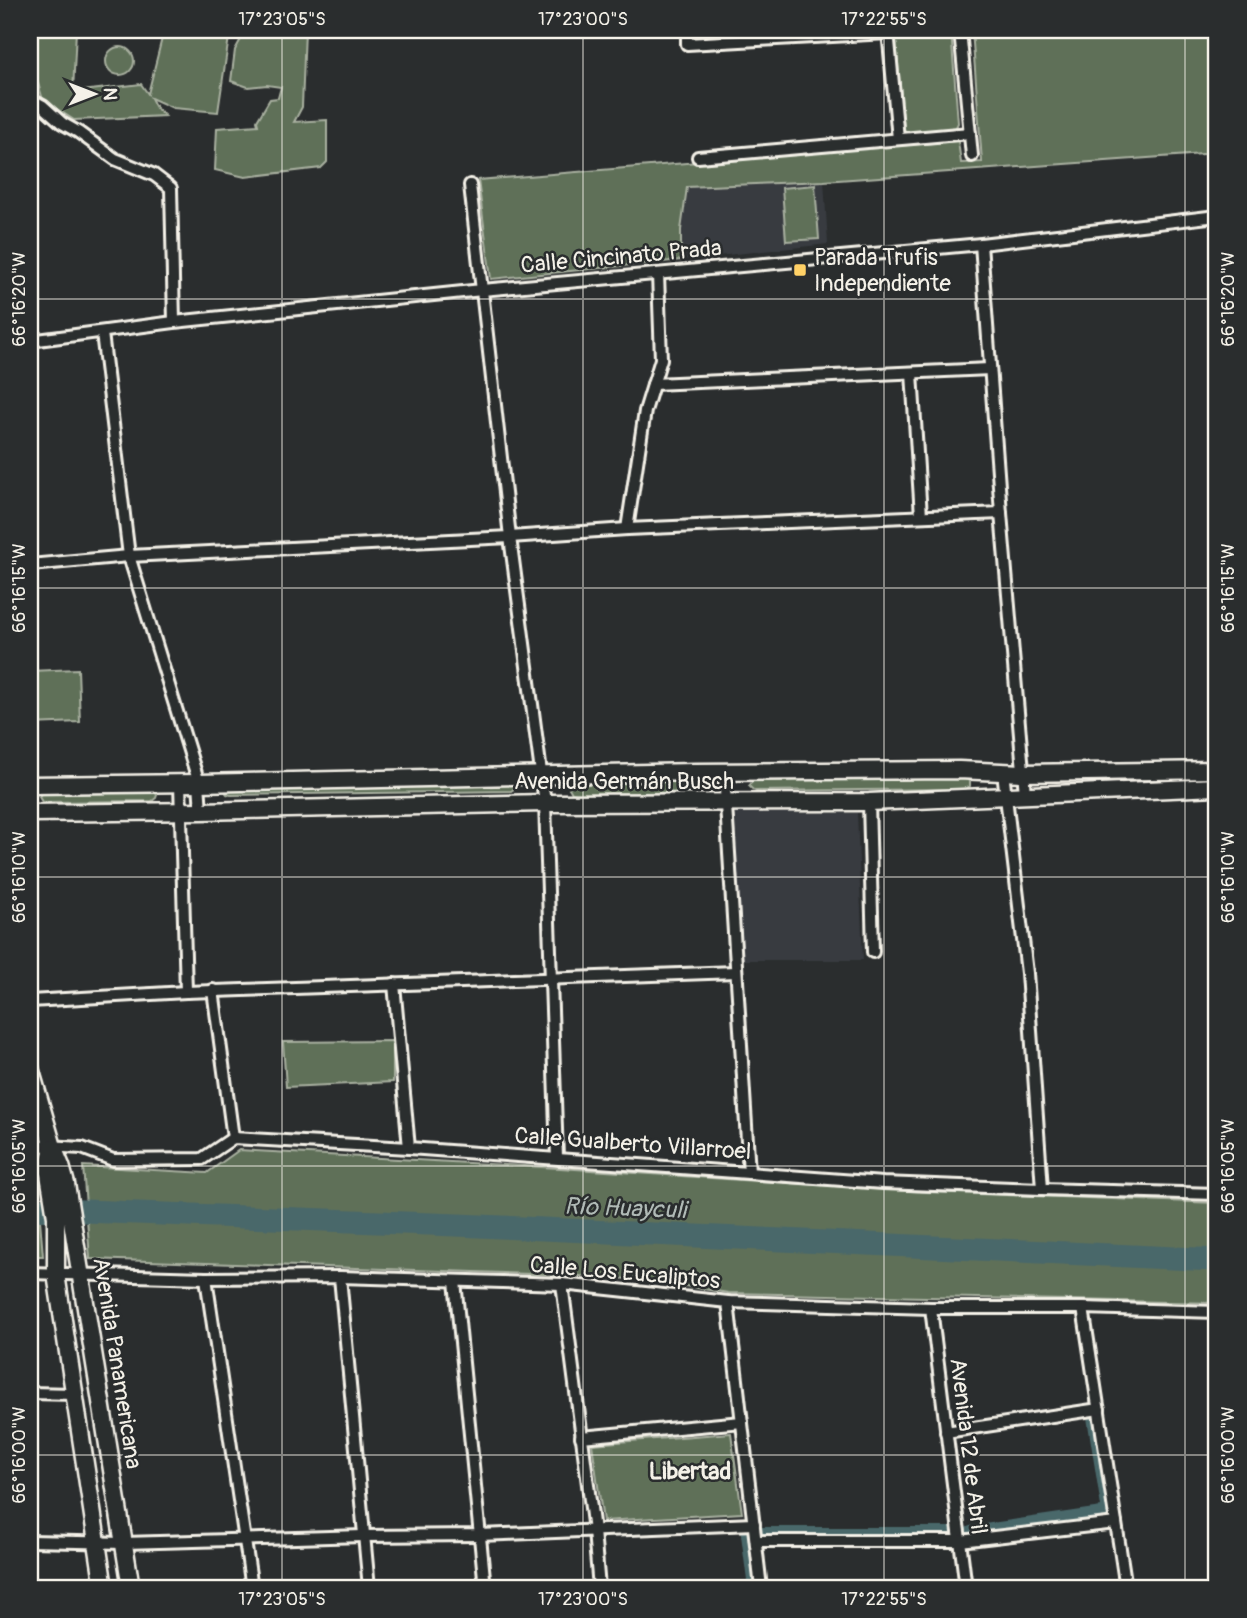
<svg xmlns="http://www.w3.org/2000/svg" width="1247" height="1618" font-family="Pangolin,sans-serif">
<rect width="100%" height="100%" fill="#2a2d2e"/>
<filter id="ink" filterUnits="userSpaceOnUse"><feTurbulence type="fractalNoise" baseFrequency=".0143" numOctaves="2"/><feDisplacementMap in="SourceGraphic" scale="14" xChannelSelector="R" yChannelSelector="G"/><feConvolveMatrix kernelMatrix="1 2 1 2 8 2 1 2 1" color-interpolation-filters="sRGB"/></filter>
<g filter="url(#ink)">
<g fill="#383b41">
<polygon points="824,181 828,244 681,260 681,230 687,187"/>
<polygon points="735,813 857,813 863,960 741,960"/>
</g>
<g fill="#5e7059" stroke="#a9b0a0" stroke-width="2">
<polygon points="30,30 76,30 73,92 141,84 148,94 164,30 230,30 218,112 173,108 151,98 156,108 165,116 74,120 43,100 30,56"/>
<polygon points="246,30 305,30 302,107 294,122 327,120 327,162 321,168 245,177 215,170 217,128 258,125 257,121 270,99 278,98 281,87 267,85 248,87 231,81 235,50"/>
<polygon points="895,30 951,30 958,123 955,129 910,133 904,130"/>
<polygon points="972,30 1217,30 1217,153 824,181 687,187 681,230 681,260 491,279 478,180 958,141 961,163 982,162"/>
<circle cx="120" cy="61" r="14"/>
<polygon points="815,185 819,239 786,241 782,188"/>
<polygon points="78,669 80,722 30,724 30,671"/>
<polygon points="965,778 970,781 970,786 965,789 756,791 753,790 749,786 753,781 756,780"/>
<polygon points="705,781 711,787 710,790 706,792 576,794 572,793 569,788 572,783 575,782"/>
<polygon points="515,783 515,788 511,791 231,795 227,794 224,790"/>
<polygon points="154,791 157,795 156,798 152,801 46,802 42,802 39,797 42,792"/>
<polygon points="393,1041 393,1082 286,1087 283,1042"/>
<polygon points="239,1150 560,1168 926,1192 1217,1203 1217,1303 728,1293 648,1280 562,1275 90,1259 83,1166 207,1173"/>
<polygon points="30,1160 35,1160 43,1256 30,1256"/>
<polygon points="731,1433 742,1513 603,1521 592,1444"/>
</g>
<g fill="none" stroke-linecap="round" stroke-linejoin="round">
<g stroke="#49676b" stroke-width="14">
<polyline points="971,1533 1109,1513 1094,1417"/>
<polyline points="748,1534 755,1588"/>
<polyline points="762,1534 953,1534"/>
</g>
<polyline stroke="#49676b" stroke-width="23" points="30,1209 457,1225 1217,1260"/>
<g stroke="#f4f1e8" stroke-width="16">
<g id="minor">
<polyline points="687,30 687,44 888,33"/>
<polyline points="888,30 898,139"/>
<polyline points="960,30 972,156"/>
<polyline points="30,99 43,106 62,123 78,132 115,159 154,175 171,188 174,322"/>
<polyline points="698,157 970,133"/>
<polyline points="470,185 510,537 545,803 557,1158"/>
<polyline points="981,244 1001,513 1025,794"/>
<polyline points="102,333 129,556 199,783 201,811"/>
<polyline points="30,341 174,322 482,290 981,244 1217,216"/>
<polyline points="912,373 921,516"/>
<polyline points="653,384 990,369"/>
<polyline points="627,529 645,411 661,359 658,274"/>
<polyline points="30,565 129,556 510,537 627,529 1001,513"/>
<polyline points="1003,772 1027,973 1042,1189"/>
<polyline points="724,773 749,1173"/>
<polyline points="180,783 186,992"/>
<polyline points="869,802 873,952"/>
<polyline points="394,984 409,1148"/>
<polyline points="213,990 233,1138"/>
<polyline points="30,1001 186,992 736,972"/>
<polyline points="30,1145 82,1148 113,1160 202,1159 233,1138 409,1148 883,1183 1042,1189 1217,1194"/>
<polyline points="30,1273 206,1278 340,1277 562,1284 728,1302 931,1308 1083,1308 1217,1312"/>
<polyline points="340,1277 369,1588"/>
<polyline points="206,1278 252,1588"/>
<polyline points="455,1281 485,1588"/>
<polyline points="562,1284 594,1531 599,1588"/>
<polyline points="728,1302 761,1588"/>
<polyline points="931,1308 966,1588"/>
<polyline points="1083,1308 1126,1588"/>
<polyline points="30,1393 74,1394"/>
<polyline points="946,1432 1099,1409"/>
<polyline points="581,1437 742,1422"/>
<polyline points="30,1541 124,1543 363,1536 479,1535 754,1524"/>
<polyline points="756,1541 960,1541 1116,1523"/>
</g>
</g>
<g stroke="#f4f1e8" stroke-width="21">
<g id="secondary">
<polyline points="30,785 199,783 695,772 959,770 1022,773 1217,770"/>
<polyline points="30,813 201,811 545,803 869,802 1217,787"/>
<polyline points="30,1068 53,1147"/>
<polyline points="104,1588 56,1274 56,1217 48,1168 53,1147 61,1166 66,1184 131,1588"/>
</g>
</g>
<use href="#minor" stroke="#2a2d2e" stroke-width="10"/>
<use href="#secondary" stroke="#2a2d2e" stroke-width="16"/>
</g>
</g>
<path fill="none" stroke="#f4f1e8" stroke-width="2" stroke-opacity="0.45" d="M282,30V1588M583,30V1588M884,30V1588M1185,30V1588M30,299H1217M30,588H1217M30,877H1217M30,1166H1217M30,1455H1217"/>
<rect fill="#ffd166" stroke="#2a2d2e" stroke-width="2.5" x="793" y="263" width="14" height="14" rx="3.5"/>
<g text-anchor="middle" stroke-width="5" stroke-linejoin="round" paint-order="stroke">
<g font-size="23" fill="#f4f1e8" stroke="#2a2d2e">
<text transform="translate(621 256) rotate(-5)" y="8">Calle Cincinato Prada</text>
<text x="624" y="789">Avenida Germán Busch</text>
<text transform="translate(633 1143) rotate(4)" y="8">Calle Gualberto Villarroel</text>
<text transform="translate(625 1272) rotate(5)" y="8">Calle Los Eucaliptos</text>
<text transform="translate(118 1363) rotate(81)" y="8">Avenida Panamericana</text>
<text transform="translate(969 1446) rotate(83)" y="8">Avenida 12 de Abril</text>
</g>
<g font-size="23" fill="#f4f1e8" stroke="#2a2d2e" text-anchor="start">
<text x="814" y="265">Parada Trufis<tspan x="814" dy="26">Independiente</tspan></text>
</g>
<g font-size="24" font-style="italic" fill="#b0bab6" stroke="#2a2d2e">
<text transform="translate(625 1208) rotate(2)" y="8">Río Huayculi</text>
</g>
<g font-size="24" font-weight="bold" fill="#f4f1e8" stroke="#2a2d2e">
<text x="690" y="1479">Libertad</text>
</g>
</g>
<rect width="1247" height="1618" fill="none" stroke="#2a2d2e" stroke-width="77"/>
<g transform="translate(94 94) rotate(90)" stroke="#2a2d2e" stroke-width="5" paint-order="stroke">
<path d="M0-5L12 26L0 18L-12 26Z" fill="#f4f1e8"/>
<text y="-10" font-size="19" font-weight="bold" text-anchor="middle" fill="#f4f1e8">N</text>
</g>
<rect x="38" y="38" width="1170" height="1542" fill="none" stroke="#f4f1e8" stroke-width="2.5"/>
<g font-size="18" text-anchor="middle" fill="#f4f1e8">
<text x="282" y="25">17°23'05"S</text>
<text x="583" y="25">17°23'00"S</text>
<text x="884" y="25">17°22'55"S</text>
<text transform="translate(1228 299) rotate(-90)" y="6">66°16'20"W</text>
<text transform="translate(19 299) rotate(-90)" y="6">66°16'20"W</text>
<text transform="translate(1228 588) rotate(-90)" y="6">66°16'15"W</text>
<text transform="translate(19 588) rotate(-90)" y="6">66°16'15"W</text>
<text transform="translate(1228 877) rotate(-90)" y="6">66°16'10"W</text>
<text transform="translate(19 877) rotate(-90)" y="6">66°16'10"W</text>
<text transform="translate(19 1166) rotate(-90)" y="6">66°16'05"W</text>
<text transform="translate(1228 1166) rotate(-90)" y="6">66°16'05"W</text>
<text transform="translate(1228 1455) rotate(-90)" y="6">66°16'00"W</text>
<text transform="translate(19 1455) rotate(-90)" y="6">66°16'00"W</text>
<text x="282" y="1605">17°23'05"S</text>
<text x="583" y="1605">17°23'00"S</text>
<text x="884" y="1605">17°22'55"S</text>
</g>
</svg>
